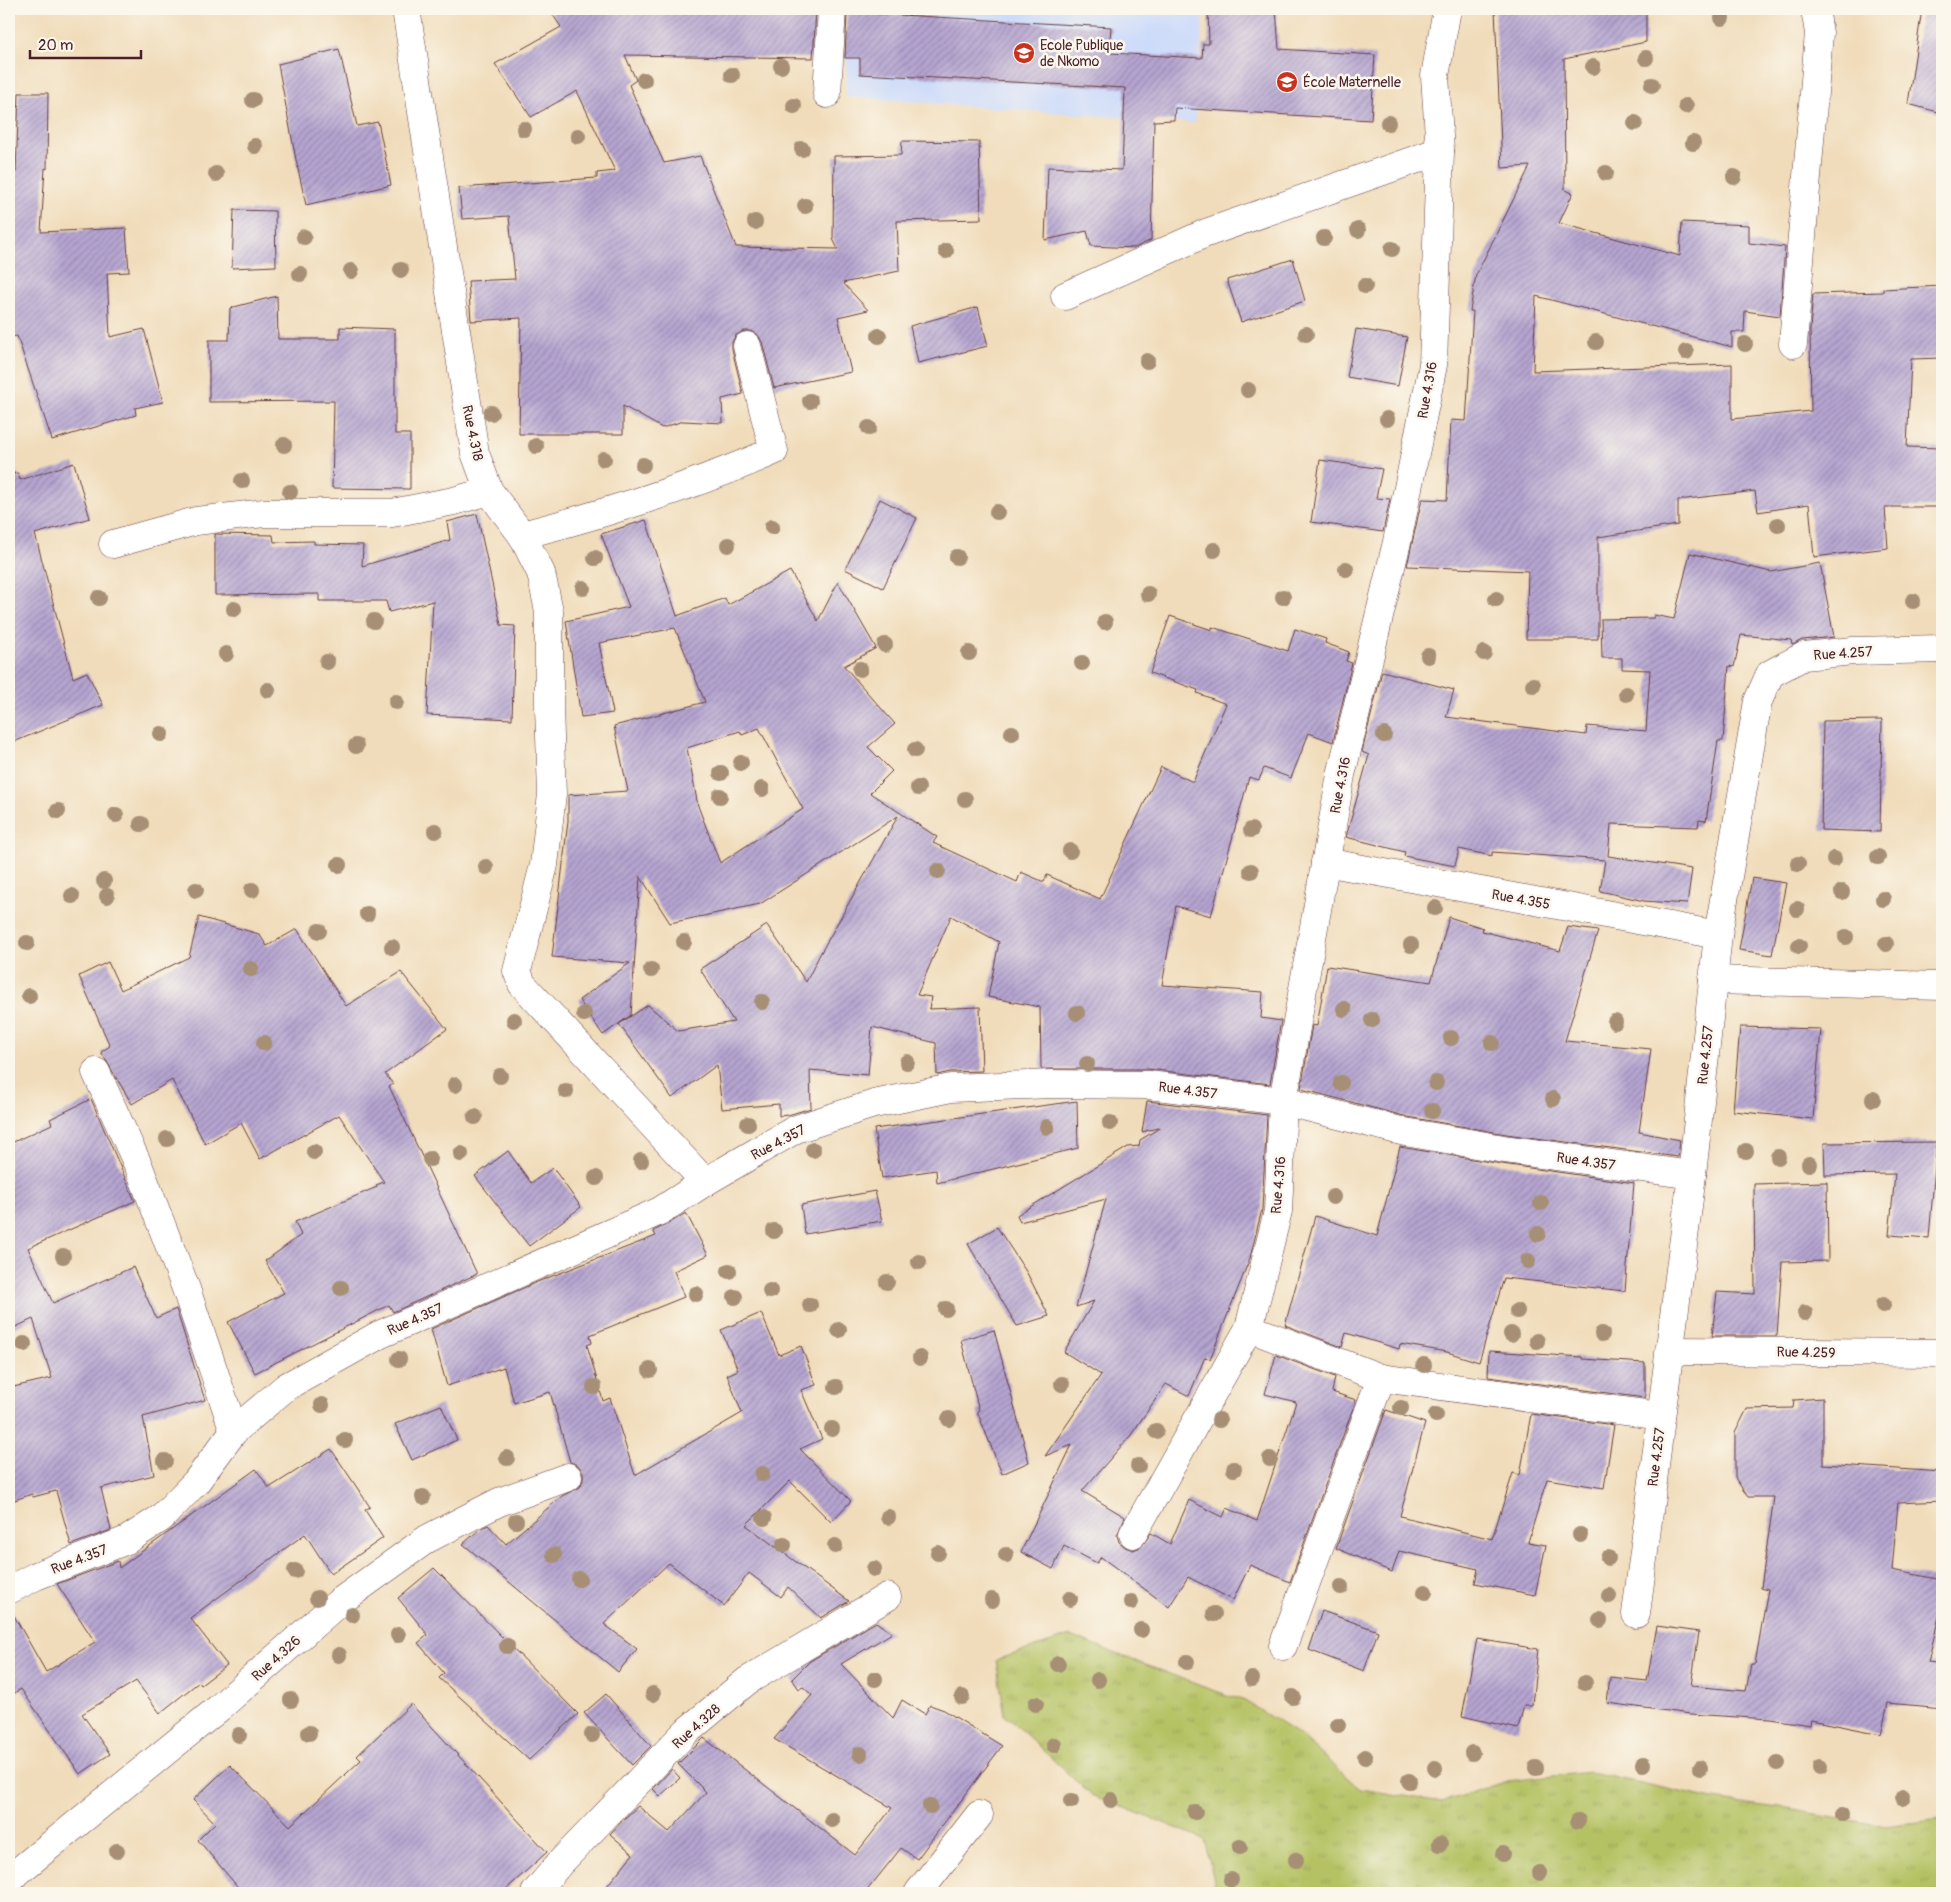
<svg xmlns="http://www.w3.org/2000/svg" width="1951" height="1902" font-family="Pangolin,sans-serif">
<defs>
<pattern id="grass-tufts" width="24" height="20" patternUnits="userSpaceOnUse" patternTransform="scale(1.25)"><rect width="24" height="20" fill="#b5c264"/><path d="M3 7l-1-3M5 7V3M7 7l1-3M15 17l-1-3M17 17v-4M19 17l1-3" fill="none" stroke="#9da657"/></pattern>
<pattern id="building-hatch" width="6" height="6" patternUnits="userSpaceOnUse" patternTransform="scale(1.25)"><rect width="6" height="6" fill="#b5a5d1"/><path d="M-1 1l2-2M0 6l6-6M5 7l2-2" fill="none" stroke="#9586aa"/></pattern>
</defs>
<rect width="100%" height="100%" fill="#fbf7ec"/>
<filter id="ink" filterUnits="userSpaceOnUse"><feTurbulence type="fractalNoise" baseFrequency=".02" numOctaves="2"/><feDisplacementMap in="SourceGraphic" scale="10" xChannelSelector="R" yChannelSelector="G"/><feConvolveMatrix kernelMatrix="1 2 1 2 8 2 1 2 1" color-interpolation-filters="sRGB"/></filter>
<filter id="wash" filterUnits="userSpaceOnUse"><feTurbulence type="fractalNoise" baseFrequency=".0096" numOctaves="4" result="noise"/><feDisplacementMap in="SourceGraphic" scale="20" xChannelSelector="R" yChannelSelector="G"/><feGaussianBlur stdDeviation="1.12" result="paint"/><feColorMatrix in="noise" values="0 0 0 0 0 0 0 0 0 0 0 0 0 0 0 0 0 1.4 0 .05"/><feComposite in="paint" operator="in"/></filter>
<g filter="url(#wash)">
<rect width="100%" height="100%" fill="#f0dcba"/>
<polygon fill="#cddbfa" points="848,9 1204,9 1195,123 846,97"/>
<polygon fill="url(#grass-tufts)" stroke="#807048" points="1070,1636 1201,1686 1245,1701 1301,1736 1360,1789 1442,1802 1508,1781 1590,1772 1713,1799 1800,1811 1885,1826 1942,1819 1942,1893 1217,1893 1204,1839 1091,1795 1005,1715 996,1660"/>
<g id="blocks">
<g fill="url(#building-hatch)" fill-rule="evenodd">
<polygon points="549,9 816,10 813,58 625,55 636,80 629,85 664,163 700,156 736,247 838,249 833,239 834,156 901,155 902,141 979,142 981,219 897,221 899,271 843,283 868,310 838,317 851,372 774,388 762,342 758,335 752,331 744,331 736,335 732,342 732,349 743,394 722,399 723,423 683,421 662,428 623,406 623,434 519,434 521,318 471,321 468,281 515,279 509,216 462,219 459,188 597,178 597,173 615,171 577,91 531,117 495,64 561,27"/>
<polygon points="1223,9 1276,9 1279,49 1375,55 1371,120 1175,108 1174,120 1154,121 1151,240 1135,248 1091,246 1087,231 1045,240 1048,167 1122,170 1125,88 860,74 860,58 845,58 847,12 1111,27 1109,53 1202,58 1203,44 1209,44 1208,10"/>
<polygon points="1495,9 1646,9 1646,42 1564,59 1565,190 1573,193 1559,223 1680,256 1682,222 1749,225 1749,243 1785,247 1780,316 1745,311 1744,332 1732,332 1732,347 1536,296 1533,371 1732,364 1732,419 1811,411 1810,330 1813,294 1883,292 1883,289 1942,286 1942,358 1911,359 1907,447 1942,448 1942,507 1885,507 1888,548 1814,557 1809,504 1758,512 1755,491 1678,500 1678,525 1598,537 1598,639 1526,639 1528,571 1407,566 1422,499 1447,500 1451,420 1466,421 1473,311 1470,311 1476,275 1530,166 1502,168"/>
<polygon points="1922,9 1942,9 1942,113 1908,104"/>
<polygon points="339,49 357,126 378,122 391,185 306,205 296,160 278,64"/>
<polygon points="19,93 48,93 47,169 45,168 41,232 126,228 129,272 107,273 110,337 144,329 163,402 135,408 136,415 52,440 17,336 9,337 9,172 16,172"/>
<polygon points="234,210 275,211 276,266 232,268"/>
<polygon points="1293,259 1305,301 1241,322 1227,280"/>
<polygon points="277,296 278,339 340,339 340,327 395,329 395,434 410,434 410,489 332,488 334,401 209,402 209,340 229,340 230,308"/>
<polygon points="978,307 988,346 918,363 910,326"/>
<polygon points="1356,329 1407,337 1398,386 1347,377"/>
<polygon points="1320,460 1382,469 1376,498 1390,499 1383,532 1311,522"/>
<polygon points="74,463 90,518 35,534 73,678 87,672 103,705 9,744 9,474 18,473 20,480"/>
<polygon points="880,499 917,518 883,588 845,569"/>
<polygon points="477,514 501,625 515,626 512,719 427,715 433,601 389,612 386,601 319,601 319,594 215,595 215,534 273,535 274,542 314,541 314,544 363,545 362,566 450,540 447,522"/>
<path d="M646,520L677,616L725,598L728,605L790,571L818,621L838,582L876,648L844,666L895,724L868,747L892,771L870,793L937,837L933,843L1017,882L1021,872L1044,882L1047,875L1100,899L1161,767L1193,782L1226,704L1197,693L1198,690L1150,673L1170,616L1212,630V627L1288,651L1295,629L1326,639L1325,643L1349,652L1346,661L1352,663L1333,742L1309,733L1291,778L1264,768L1259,780L1249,777L1211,916L1176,906L1162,985L1263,992L1261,1018L1281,1021L1270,1084L1148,1069H1041L1040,1007L988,997L999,942L951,916L917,995L931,997L929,1009L980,1007L982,1071L950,1072L937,1075L936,1043L872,1027L868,1075L810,1070L811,1108L788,1115L779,1116V1104L722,1109L717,1065L672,1098L619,1024L648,1005L678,1031L734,1022L700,969L767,925L806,982L819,956L898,816L760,904L670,923L640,876L631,1015L603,1035L579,1000L630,963L552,957L568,821V795L628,791L614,726L705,702L675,628L599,643L613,713L581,717L566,621L629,607L601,534ZM759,728L803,809L720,863L698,806L687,748L740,731L742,735Z"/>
<polygon points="1690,553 1771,572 1820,563 1834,637 1802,640 1792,645 1791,640 1741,635 1734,667 1729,666 1723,741 1718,741 1706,821 1699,820 1698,827 1611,824 1608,856 1692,869 1687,904 1644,901 1600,891 1605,860 1492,852 1492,856 1459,849 1455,866 1404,856 1405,852 1346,837 1369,755 1362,752 1382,671 1454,690 1446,717 1586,735 1587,726 1646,731 1650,670 1622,669 1622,658 1602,658 1601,619 1654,618 1654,615 1674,619"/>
<polygon points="1882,720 1880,832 1821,830 1823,721"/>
<polygon points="1752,878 1786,883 1772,955 1739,950"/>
<polygon points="199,917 259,934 267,946 297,929 346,1006 401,972 447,1029 385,1074 393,1084 389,1086 477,1274 393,1312 389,1305 255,1373 228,1322 284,1293 265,1261 301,1235 295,1222 377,1187 376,1185 384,1182 339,1115 260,1159 241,1123 205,1144 172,1080 132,1104 101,1052 110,1046 79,976 108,962 121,990 189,957"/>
<polygon points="1449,917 1483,928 1482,931 1560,951 1568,927 1598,931 1565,1041 1651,1049 1639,1132 1680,1140 1678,1157 1506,1134 1408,1117 1301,1089 1312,1025 1317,1026 1327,966 1431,982"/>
<polygon points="1740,1027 1821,1029 1813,1119 1733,1111"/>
<polygon points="91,1099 135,1201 28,1248 53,1303 133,1267 156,1318 176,1309 205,1400 143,1417 154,1475 101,1488 111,1530 71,1545 56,1491 33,1497 32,1494 9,1502 9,1388 52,1378 33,1319 9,1330 9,1144 52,1124 50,1119"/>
<polygon points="1077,1101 1078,1148 937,1183 936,1170 882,1178 874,1129"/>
<polygon points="1147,1101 1267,1115 1262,1209 1250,1258 1210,1359 1205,1357 1189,1396 1166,1384 1131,1435 1082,1491 1125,1517 1117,1535 1119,1542 1125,1547 1133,1550 1141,1547 1151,1533 1170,1544 1189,1500 1223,1517 1227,1508 1257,1521 1296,1402 1265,1394 1276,1355 1335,1377 1332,1392 1356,1400 1290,1582 1250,1565 1233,1600 1188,1577 1169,1607 1101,1557 1097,1563 1064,1546 1053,1569 1021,1552 1072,1445 1045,1456 1101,1375 1064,1352 1094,1301 1076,1307 1106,1199 1020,1222 1017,1215 1128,1147 1139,1146 1140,1140 1161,1127 1142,1132"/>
<polygon points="1937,1142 1929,1238 1889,1235 1895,1174 1825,1175 1824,1143"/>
<polygon points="1400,1147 1502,1164 1634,1183 1625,1291 1504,1278 1479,1362 1447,1352 1400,1344 1399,1349 1346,1333 1342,1347 1285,1325 1315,1216 1377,1236"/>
<polygon points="508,1151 531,1183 553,1168 581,1207 529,1246 475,1176"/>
<polygon points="1827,1182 1828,1261 1782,1262 1777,1336 1712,1336 1717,1292 1755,1294 1754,1184"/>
<polygon points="875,1191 882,1221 805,1234 801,1205"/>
<polygon points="686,1213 708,1255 674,1271 684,1297 590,1335 592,1343 587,1345 603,1401 610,1398 635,1475 742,1413 727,1375 738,1370 721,1330 761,1313 779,1355 801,1346 816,1385 801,1390 822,1439 800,1449 851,1501 831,1522 790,1481 746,1525 849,1601 821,1618 788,1587 781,1597 749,1573 724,1606 669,1563 604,1624 637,1649 618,1672 463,1544 480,1529 488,1525 506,1544 562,1496 580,1487 583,1480 583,1472 578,1465 570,1462 550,1392 514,1403 504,1367 447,1386 431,1329 537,1282 656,1236 653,1231 668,1224"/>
<polygon points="997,1227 1027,1273 1049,1316 1017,1326 968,1244"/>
<polygon points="994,1330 1029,1462 1002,1474 977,1411 979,1410 961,1340"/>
<polygon points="1489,1351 1582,1357 1582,1359 1645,1363 1645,1398 1488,1377"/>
<polygon points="1823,1398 1823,1464 1942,1472 1942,1501 1898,1503 1892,1570 1942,1580 1942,1604 1928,1662 1942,1664 1942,1708 1888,1703 1881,1734 1811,1720 1810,1725 1770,1719 1690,1714 1607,1703 1610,1677 1647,1681 1657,1626 1699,1632 1691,1686 1746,1691 1751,1664 1755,1664 1768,1589 1761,1587 1774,1497 1748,1497 1735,1478 1735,1433 1747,1409 1793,1408 1794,1400"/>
<polygon points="441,1405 457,1440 412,1460 395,1424"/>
<polygon points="1386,1410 1425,1423 1400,1516 1492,1539 1513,1473 1520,1475 1531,1414 1614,1425 1604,1488 1547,1479 1528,1542 1546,1545 1535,1595 1475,1583 1478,1569 1399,1551 1392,1572 1336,1548"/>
<polygon points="331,1449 370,1507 365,1510 383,1538 331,1574 305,1534 190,1618 227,1665 201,1685 199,1682 160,1713 136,1681 82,1714 110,1754 80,1774 21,1689 9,1696 9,1607 46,1672 95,1642 57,1584 118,1561 119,1568 256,1469 269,1488"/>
<polygon points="434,1568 578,1714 529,1760 439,1678 444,1673 418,1643 428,1635 398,1598"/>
<polygon points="1322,1611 1378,1631 1364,1671 1309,1650"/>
<polygon points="876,1622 892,1633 841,1664 893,1718 902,1700 925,1714 930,1705 944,1710 1002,1746 917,1859 901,1848 865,1893 601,1893 633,1854 610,1834 625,1818 638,1806 669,1832 706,1792 678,1764 704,1738 855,1855 892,1808 774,1739 812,1695 803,1687 799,1689 792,1679 810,1661"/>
<polygon points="1477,1639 1538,1649 1532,1705 1524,1705 1518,1729 1462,1716"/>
<polygon points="606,1694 651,1746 632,1765 584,1713"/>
<polygon points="411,1704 547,1852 502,1893 243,1893 198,1840 215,1823 193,1800 230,1765 290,1826 361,1760 357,1756"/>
<polygon points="672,1769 680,1778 660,1796 653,1789"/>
</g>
</g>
</g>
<g filter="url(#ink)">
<use href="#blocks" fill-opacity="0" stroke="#633b40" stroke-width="1"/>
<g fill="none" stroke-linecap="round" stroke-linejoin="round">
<g stroke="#633b40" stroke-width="29">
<g id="street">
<path d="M406,9L475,453L489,491L522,535C608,513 693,486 774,451L747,346"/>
<polyline points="827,94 832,9"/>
<polyline points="1065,296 1206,233 1440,151"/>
<polyline points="1793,344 1819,33 1815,9"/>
<polyline points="522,535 541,573 549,611 549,707 552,794 544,865 517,971 522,984 705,1182"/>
<polyline points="113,544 196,521 264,513 392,513 454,501 489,491"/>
<polyline points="1325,862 1718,935"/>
<polyline points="1713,980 1942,986"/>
<polyline points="96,1072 139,1167 185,1286 234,1431"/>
<polyline points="1249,1328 1381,1378 1661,1416"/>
<polyline points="1669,1351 1942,1353"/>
<polyline points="1133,1534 1249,1328 1278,1211 1283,1101 1341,775 1397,542 1433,365 1440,151 1435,76 1447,9"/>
<polyline points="9,1590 36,1576 127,1540 161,1518 196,1482 234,1431 286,1387 379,1335 660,1211 705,1182 796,1129 874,1104 951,1088 1051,1084 1148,1085 1283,1101 1405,1132 1504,1149 1692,1175"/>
<polyline points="1636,1614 1692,1175 1718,935 1758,701 1770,674 1804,656 1853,651 1942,649"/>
<polyline points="1283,1646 1381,1378"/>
<polyline points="9,1879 219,1708 338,1603 427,1539 499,1502 568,1477"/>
<polyline points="535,1893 559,1864 687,1731 747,1681 887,1597"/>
<polyline points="918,1893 979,1815"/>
</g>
</g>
<use href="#street" stroke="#fff" stroke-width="28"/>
</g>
<g fill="#a68f75">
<circle cx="1722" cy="18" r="8"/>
<circle cx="1646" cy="58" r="8"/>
<circle cx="781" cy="66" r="8"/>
<circle cx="1593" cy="67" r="8"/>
<circle cx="732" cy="75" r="8"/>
<circle cx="644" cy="80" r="8"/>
<circle cx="1652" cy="85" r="8"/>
<circle cx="253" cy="100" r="8"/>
<circle cx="794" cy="106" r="8"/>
<circle cx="1686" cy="106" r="8"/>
<circle cx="1388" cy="123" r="8"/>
<circle cx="1635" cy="123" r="8"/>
<circle cx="524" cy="129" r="8"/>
<circle cx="578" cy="136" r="8"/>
<circle cx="1693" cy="143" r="8"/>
<circle cx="255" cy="146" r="8"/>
<circle cx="802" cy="149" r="8"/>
<circle cx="1606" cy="173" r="8"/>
<circle cx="216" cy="174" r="8"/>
<circle cx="1734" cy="177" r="8"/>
<circle cx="805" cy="206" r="8"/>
<circle cx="755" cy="222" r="8"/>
<circle cx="1358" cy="230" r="8"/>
<circle cx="304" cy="237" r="8"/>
<circle cx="1324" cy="238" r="8"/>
<circle cx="1392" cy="249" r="8"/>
<circle cx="946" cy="251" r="8"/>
<circle cx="401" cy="270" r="8"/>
<circle cx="351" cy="271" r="8"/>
<circle cx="300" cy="274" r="8"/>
<circle cx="1365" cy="286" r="8"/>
<circle cx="1306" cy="334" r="8"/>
<circle cx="879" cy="336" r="8"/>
<circle cx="1596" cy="342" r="8"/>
<circle cx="1745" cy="344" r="8"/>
<circle cx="1686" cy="352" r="8"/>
<circle cx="1147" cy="361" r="8"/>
<circle cx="1248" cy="390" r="8"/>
<circle cx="810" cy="401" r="8"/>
<circle cx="491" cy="413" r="8"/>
<circle cx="1387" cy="419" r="8"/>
<circle cx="869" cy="428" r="8"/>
<circle cx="284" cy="445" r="8"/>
<circle cx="536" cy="446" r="8"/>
<circle cx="604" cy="459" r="8"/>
<circle cx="643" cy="465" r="8"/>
<circle cx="242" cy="481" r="8"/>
<circle cx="290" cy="492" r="8"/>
<circle cx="997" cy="512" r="8"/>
<circle cx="1778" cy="525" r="8"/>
<circle cx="772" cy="527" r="8"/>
<circle cx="728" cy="545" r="8"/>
<circle cx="1214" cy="550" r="8"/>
<circle cx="957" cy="557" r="8"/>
<circle cx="595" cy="558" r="8"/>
<circle cx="1346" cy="569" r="8"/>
<circle cx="583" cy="588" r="8"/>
<circle cx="1148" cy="594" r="8"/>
<circle cx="1283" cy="597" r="8"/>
<circle cx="99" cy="598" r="8"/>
<circle cx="1496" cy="599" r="8"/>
<circle cx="1913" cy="601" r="8"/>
<circle cx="234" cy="609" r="8"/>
<circle cx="374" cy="621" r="8"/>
<circle cx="1105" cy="622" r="8"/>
<circle cx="885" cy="645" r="8"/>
<circle cx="969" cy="653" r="8"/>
<circle cx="1484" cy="653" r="8"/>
<circle cx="226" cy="654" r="8"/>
<circle cx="1428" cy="656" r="8"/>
<circle cx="327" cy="662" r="8"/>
<circle cx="1082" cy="663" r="8"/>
<circle cx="860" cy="669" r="8"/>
<circle cx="1533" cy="685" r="8"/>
<circle cx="268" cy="690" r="8"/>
<circle cx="1626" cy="694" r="8"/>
<circle cx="396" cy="702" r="8"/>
<circle cx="1012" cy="733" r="8"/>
<circle cx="161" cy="734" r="8"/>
<circle cx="1384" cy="735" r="8"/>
<circle cx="356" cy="746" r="8"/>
<circle cx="915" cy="750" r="8"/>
<circle cx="741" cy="763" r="8"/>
<circle cx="721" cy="773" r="8"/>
<circle cx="918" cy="788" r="8"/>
<circle cx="762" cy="789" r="8"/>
<circle cx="720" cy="796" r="8"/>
<circle cx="965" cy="799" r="8"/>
<circle cx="58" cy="811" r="8"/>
<circle cx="116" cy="815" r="8"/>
<circle cx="141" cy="824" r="8"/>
<circle cx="1251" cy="830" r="8"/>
<circle cx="435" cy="831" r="8"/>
<circle cx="1070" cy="851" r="8"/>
<circle cx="1878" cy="857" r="8"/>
<circle cx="1834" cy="859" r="8"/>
<circle cx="1798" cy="864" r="8"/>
<circle cx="339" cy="865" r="8"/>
<circle cx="486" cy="867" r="8"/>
<circle cx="938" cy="871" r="8"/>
<circle cx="1251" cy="871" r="8"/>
<circle cx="104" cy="881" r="8"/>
<circle cx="196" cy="890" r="8"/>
<circle cx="252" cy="890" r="8"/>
<circle cx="1842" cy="892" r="8"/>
<circle cx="72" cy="896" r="8"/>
<circle cx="107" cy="896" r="8"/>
<circle cx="1883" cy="899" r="8"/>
<circle cx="1435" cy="908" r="8"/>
<circle cx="1797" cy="909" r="8"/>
<circle cx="367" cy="914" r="8"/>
<circle cx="319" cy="931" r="8"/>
<circle cx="1846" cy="937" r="8"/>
<circle cx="684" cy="942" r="8"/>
<circle cx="27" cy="943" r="8"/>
<circle cx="1886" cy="944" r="8"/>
<circle cx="1411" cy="945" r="8"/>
<circle cx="1799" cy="946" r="8"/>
<circle cx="392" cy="947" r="8"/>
<circle cx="251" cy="969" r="8"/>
<circle cx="651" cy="970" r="8"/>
<circle cx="29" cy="996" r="8"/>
<circle cx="762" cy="1002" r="8"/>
<circle cx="1344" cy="1009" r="8"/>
<circle cx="1077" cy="1013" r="8"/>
<circle cx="584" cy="1014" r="8"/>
<circle cx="514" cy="1020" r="8"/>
<circle cx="1372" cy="1020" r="8"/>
<circle cx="1615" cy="1022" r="8"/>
<circle cx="1451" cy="1038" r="8"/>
<circle cx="264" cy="1043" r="8"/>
<circle cx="1492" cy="1043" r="8"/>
<circle cx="907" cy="1062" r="8"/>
<circle cx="1087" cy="1064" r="8"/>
<circle cx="500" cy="1076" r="8"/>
<circle cx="1341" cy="1083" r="8"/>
<circle cx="1436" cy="1083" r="8"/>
<circle cx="455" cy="1085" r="8"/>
<circle cx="566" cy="1091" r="8"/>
<circle cx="1553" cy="1099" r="8"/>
<circle cx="1873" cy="1099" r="8"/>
<circle cx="1432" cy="1111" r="8"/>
<circle cx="475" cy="1117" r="8"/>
<circle cx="1110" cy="1123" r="8"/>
<circle cx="748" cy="1124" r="8"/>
<circle cx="1047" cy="1127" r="8"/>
<circle cx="167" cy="1139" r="8"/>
<circle cx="813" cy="1150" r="8"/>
<circle cx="1746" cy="1151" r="8"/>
<circle cx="314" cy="1152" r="8"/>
<circle cx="461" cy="1154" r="8"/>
<circle cx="1778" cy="1157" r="8"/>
<circle cx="430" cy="1159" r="8"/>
<circle cx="641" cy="1161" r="8"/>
<circle cx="1809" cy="1164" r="8"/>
<circle cx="596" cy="1178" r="8"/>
<circle cx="1333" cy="1197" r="8"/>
<circle cx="1541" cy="1203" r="8"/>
<circle cx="774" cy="1231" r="8"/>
<circle cx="1538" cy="1234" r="8"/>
<circle cx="63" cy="1256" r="8"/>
<circle cx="1528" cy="1261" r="8"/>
<circle cx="919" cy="1262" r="8"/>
<circle cx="729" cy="1271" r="8"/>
<circle cx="887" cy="1282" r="8"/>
<circle cx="341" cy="1288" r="8"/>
<circle cx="770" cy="1291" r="8"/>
<circle cx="696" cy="1294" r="8"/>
<circle cx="735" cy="1297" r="8"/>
<circle cx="810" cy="1305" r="8"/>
<circle cx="1883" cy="1305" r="8"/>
<circle cx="946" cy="1309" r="8"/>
<circle cx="1517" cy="1311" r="8"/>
<circle cx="1805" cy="1313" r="8"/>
<circle cx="839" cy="1330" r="8"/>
<circle cx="1511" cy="1334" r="8"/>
<circle cx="1602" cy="1334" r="8"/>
<circle cx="1537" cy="1341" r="8"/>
<circle cx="24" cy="1344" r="8"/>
<circle cx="920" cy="1358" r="8"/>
<circle cx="399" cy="1359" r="8"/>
<circle cx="1424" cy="1365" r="8"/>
<circle cx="650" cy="1370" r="8"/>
<circle cx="1062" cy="1384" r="8"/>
<circle cx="594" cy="1387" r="8"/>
<circle cx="836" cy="1387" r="8"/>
<circle cx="322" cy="1405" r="8"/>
<circle cx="1401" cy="1408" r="8"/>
<circle cx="1436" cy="1415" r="8"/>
<circle cx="949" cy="1419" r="8"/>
<circle cx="1219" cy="1420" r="8"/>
<circle cx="832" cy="1429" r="8"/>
<circle cx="1156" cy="1431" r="8"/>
<circle cx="345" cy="1440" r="8"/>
<circle cx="507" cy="1458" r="8"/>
<circle cx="1270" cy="1459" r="8"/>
<circle cx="165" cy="1461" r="8"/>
<circle cx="1138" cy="1466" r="8"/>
<circle cx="1234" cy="1469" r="8"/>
<circle cx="762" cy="1474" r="8"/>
<circle cx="423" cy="1497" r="8"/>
<circle cx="888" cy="1517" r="8"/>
<circle cx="764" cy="1518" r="8"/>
<circle cx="516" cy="1521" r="8"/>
<circle cx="1580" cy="1535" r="8"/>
<circle cx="784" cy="1545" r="8"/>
<circle cx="835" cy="1546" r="8"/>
<circle cx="938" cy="1553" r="8"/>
<circle cx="554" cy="1555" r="8"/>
<circle cx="1006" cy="1555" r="8"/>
<circle cx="1608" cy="1558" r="8"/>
<circle cx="874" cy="1569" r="8"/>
<circle cx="295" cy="1571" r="8"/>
<circle cx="579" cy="1579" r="8"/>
<circle cx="1341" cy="1587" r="8"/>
<circle cx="1425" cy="1592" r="8"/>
<circle cx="1609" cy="1596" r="8"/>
<circle cx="317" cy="1598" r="8"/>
<circle cx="1070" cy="1599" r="8"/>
<circle cx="992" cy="1600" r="8"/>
<circle cx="1131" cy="1602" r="8"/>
<circle cx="1214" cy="1614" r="8"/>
<circle cx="352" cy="1615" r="8"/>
<circle cx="1600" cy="1620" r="8"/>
<circle cx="1141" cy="1630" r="8"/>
<circle cx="398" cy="1635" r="8"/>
<circle cx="507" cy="1646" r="8"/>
<circle cx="339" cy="1655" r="8"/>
<circle cx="1187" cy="1662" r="8"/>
<circle cx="1058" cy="1664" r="8"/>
<circle cx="875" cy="1679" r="8"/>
<circle cx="1252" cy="1679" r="8"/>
<circle cx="1098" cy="1680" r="8"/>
<circle cx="1585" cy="1683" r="8"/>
<circle cx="653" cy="1694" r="8"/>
<circle cx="962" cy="1697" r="8"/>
<circle cx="1293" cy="1697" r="8"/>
<circle cx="291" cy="1700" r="8"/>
<circle cx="1036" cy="1704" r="8"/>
<circle cx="1338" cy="1725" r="8"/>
<circle cx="309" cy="1733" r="8"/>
<circle cx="239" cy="1735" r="8"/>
<circle cx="592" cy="1735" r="8"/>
<circle cx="1054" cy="1745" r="8"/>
<circle cx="1472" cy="1753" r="8"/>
<circle cx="860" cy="1754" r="8"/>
<circle cx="1365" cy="1757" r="8"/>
<circle cx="1777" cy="1763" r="8"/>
<circle cx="1643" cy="1764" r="8"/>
<circle cx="1820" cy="1767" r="8"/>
<circle cx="1435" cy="1768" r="8"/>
<circle cx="1536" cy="1768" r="8"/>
<circle cx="1700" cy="1768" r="8"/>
<circle cx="1409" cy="1781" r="8"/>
<circle cx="1903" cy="1798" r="8"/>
<circle cx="1111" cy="1800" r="8"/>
<circle cx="1071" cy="1801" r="8"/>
<circle cx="930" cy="1806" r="8"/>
<circle cx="1195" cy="1812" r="8"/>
<circle cx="1843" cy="1814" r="8"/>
<circle cx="832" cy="1820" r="8"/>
<circle cx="1578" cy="1821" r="8"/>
<circle cx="1440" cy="1844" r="8"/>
<circle cx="1240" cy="1847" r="8"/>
<circle cx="117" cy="1851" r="8"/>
<circle cx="1503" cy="1854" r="8"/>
<circle cx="1296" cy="1860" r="8"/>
<circle cx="1540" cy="1873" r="8"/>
<circle cx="1231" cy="1880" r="8"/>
</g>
</g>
<defs>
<g id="university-disc" transform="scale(1.125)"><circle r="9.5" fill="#c8321e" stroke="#fbf7ec"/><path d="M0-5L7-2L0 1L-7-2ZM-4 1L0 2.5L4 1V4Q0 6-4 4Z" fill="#fff"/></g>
<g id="school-disc" transform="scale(1.125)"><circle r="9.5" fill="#c8321e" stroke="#fbf7ec"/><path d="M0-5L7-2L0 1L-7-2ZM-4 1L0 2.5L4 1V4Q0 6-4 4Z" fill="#fff"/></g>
</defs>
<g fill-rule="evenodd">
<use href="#university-disc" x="1024" y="53"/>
<use href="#school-disc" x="1287" y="82"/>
</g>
<g text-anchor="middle" stroke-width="5" stroke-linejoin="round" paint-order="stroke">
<g font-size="14" fill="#4a1f2b" stroke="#fbf7ec" text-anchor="start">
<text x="1040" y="50">Ecole Publique<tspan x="1040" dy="16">de Nkomo</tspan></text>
<text x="1303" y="87">École Maternelle</text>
</g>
<g font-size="14" fill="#4a1f2b" stroke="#fbf7ec">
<text transform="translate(1427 390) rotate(-80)" y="5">Rue 4.316</text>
<text transform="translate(473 433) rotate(78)" y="5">Rue 4.318</text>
<text transform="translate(1843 653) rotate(-4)" y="5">Rue 4.257</text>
<text transform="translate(1340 785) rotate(-79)" y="5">Rue 4.316</text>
<text transform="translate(1521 899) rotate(10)" y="5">Rue 4.355</text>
<text transform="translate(1705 1055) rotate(-84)" y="5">Rue 4.257</text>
<text transform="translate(1188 1090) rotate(7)" y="5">Rue 4.357</text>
<text transform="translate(778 1142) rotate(-28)" y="5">Rue 4.357</text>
<text transform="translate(1586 1161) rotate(8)" y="5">Rue 4.357</text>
<text transform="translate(1278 1185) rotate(-85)" y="5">Rue 4.316</text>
<text transform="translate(415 1319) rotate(-24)" y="5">Rue 4.357</text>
<text transform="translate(1806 1352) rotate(1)" y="5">Rue 4.259</text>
<text transform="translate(1656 1457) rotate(-83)" y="5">Rue 4.257</text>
<text transform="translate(79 1559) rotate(-21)" y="5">Rue 4.357</text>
<text transform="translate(276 1658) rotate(-42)" y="5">Rue 4.326</text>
<text transform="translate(696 1726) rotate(-42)" y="5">Rue 4.328</text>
</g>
</g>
<rect width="1951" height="1902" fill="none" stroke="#fbf7ec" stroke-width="30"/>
<path d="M30 50v8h111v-8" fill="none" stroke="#4a1f2b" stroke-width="2.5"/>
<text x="38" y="50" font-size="15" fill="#4a1f2b" stroke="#fbf7ec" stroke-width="4" paint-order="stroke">20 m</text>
</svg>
